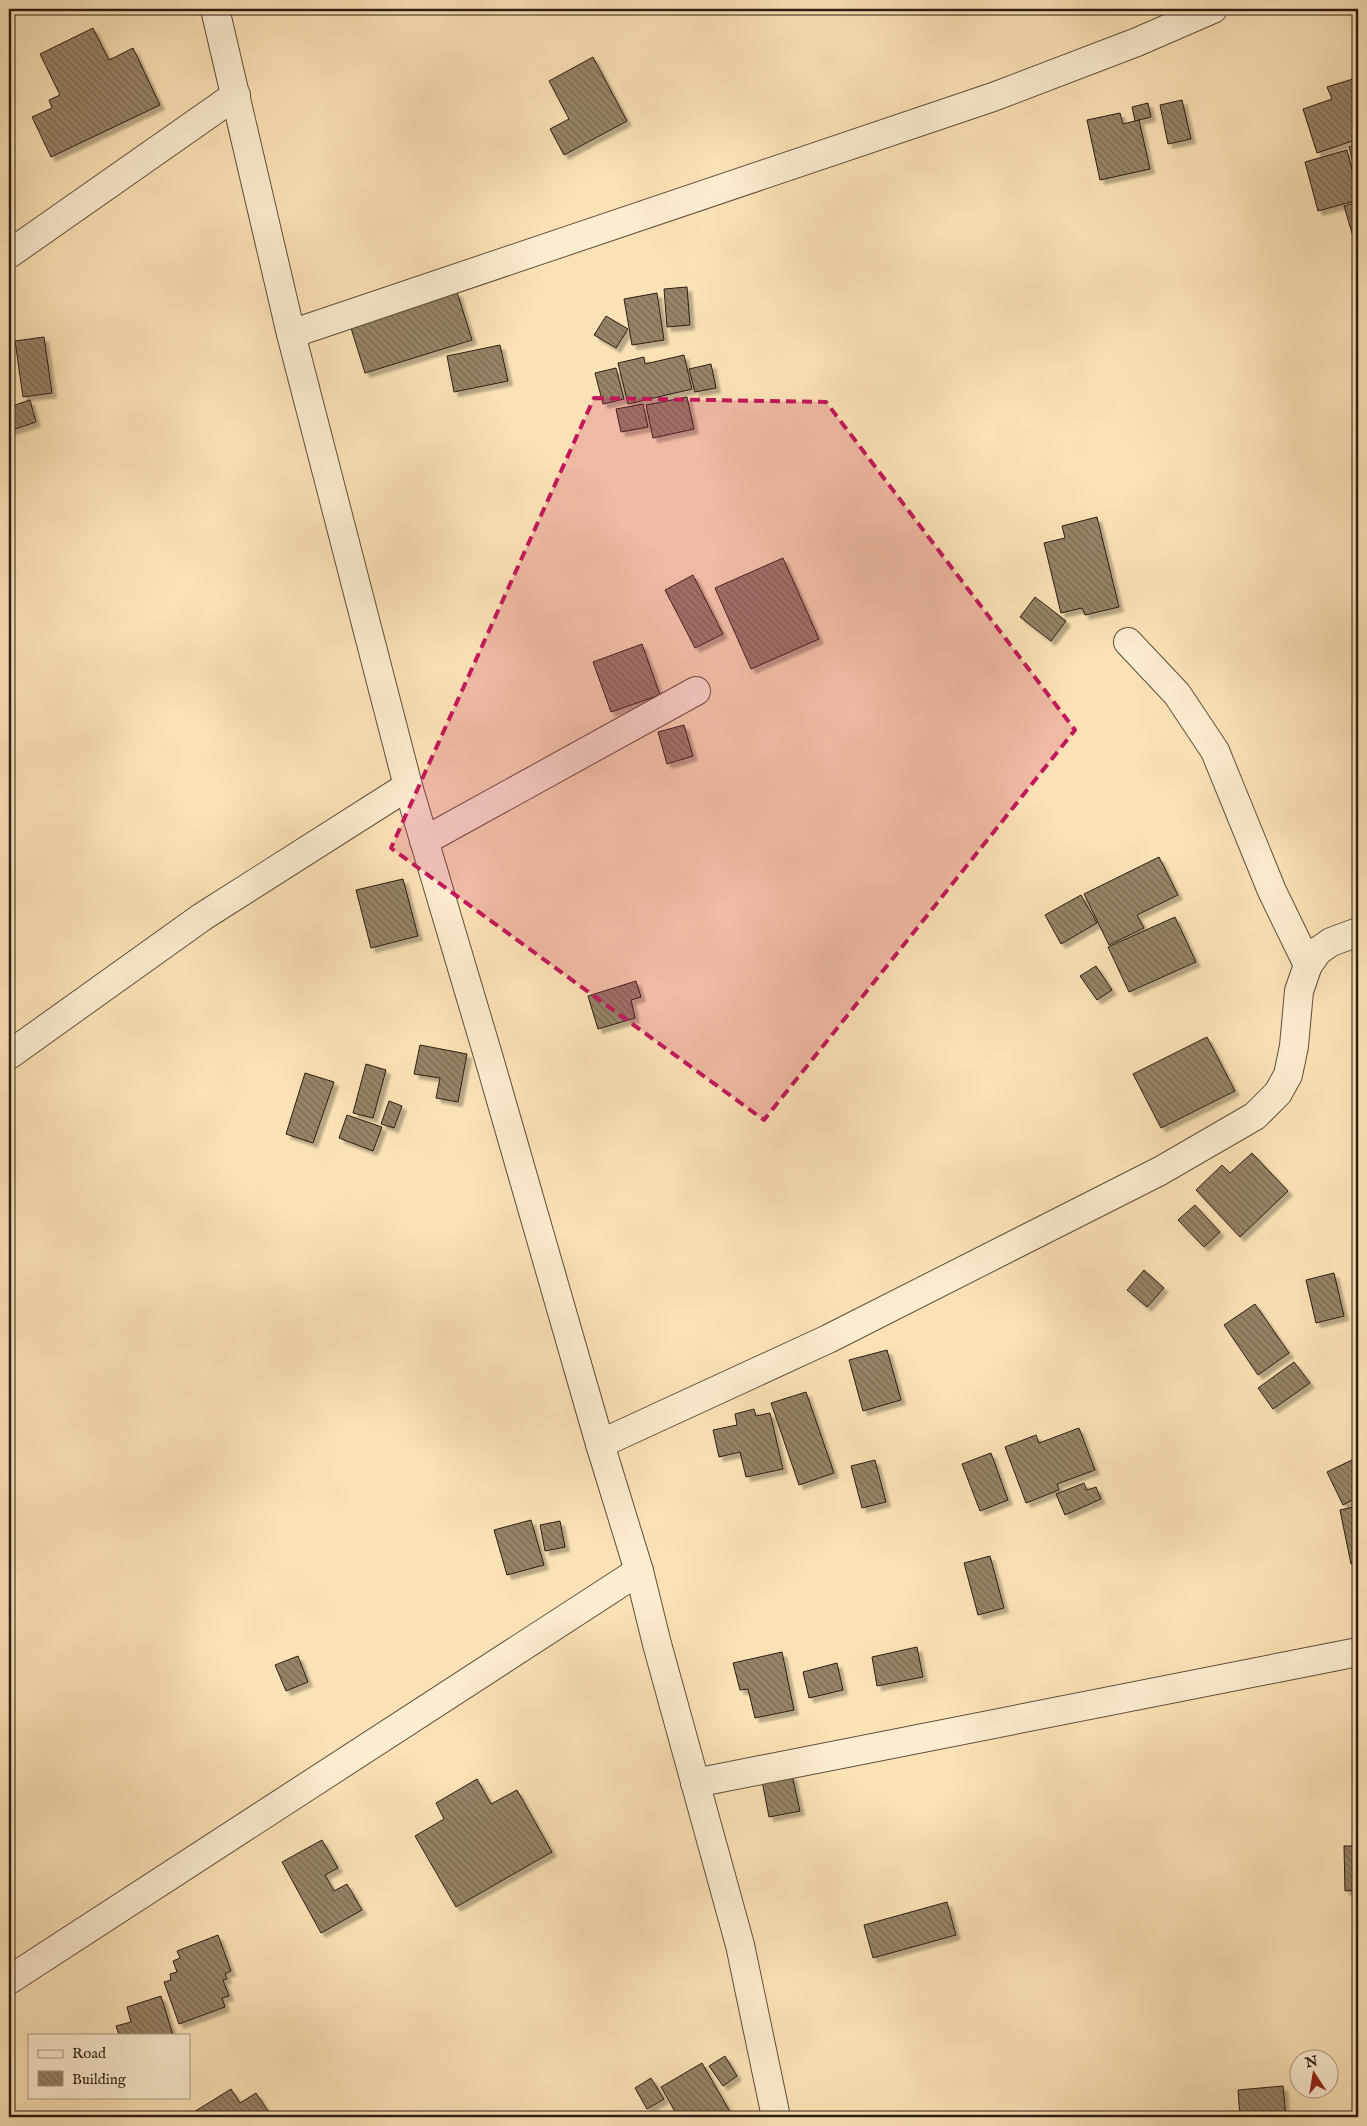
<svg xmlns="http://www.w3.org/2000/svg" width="1367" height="2126" font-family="'IM FELL English',serif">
<defs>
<pattern id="building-back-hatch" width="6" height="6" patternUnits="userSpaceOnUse" patternTransform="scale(1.25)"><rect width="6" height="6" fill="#988367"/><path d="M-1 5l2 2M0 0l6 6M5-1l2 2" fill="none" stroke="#7c6b53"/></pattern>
<filter id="shadow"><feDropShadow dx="4.5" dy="4.5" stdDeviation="1" flood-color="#0004"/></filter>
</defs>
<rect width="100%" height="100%" fill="#fbe2b6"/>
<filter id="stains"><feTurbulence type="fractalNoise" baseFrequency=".004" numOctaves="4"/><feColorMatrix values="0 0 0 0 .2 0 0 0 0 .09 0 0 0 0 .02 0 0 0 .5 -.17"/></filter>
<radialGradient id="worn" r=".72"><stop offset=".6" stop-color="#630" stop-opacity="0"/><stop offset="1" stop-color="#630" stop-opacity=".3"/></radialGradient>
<g fill="url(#building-back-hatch)" stroke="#2d1d12" filter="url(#shadow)">
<polygon points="93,28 109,60 133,48 160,105 51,157 32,117 52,108 49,100 60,95 40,54"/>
<polygon points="593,57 627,121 564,155 550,129 569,119 549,81"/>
<polygon points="1356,78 1358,85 1358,139 1317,153 1303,109 1332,99 1327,87"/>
<polygon points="1182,100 1191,139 1168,144 1160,105"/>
<polygon points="1148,103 1151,117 1135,121 1132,107"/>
<polygon points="1120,113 1123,124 1139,120 1150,169 1100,180 1087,120"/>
<polygon points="1358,145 1358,180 1349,147"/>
<polygon points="1347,150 1358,193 1358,200 1318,211 1305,162"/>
<polygon points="1358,202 1358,250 1357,250 1344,206"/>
<polygon points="687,287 690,325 667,327 664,289"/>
<polygon points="457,292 472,340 365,373 350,325"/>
<polygon points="657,293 664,340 632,345 624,299"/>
<polygon points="606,316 628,329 616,348 594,335"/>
<polygon points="44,337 52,393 23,397 15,341"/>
<polygon points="500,345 508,381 454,392 447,356"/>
<polygon points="684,355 692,389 628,404 618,363 644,357 645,364"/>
<polygon points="711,364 716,388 695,392 689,369"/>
<polygon points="616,368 624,399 603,404 595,373"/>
<polygon points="687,397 694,429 653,438 646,405"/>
<polygon points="30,400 36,422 9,431 9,407"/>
<polygon points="643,404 648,427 621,432 616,409"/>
<polygon points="1097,517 1119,607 1085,615 1082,608 1061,613 1044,543 1065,538 1062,526"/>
<polygon points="783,558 819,639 751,669 715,588"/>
<polygon points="693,575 723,634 695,648 665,590"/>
<polygon points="1035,597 1066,621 1051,641 1020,617"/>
<polygon points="642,644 660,695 611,712 593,662"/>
<polygon points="684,725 693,756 667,764 658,732"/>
<polygon points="1159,857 1178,895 1137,915 1144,928 1109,945 1084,894"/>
<polygon points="403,879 418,936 371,948 356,890"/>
<polygon points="1081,895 1097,923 1061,944 1045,915"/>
<polygon points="1175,917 1196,962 1129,992 1108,947"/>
<polygon points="1096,966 1112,990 1097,1000 1080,976"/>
<polygon points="636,981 641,997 631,1000 635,1018 598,1029 588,996"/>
<polygon points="1207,1037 1235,1091 1161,1128 1133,1074"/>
<polygon points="420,1045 467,1054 458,1102 436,1098 440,1078 414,1074"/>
<polygon points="366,1064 386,1070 373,1118 353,1113"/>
<polygon points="305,1073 334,1082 313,1143 286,1134"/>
<polygon points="389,1101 402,1106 394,1128 381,1124"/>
<polygon points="347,1115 382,1127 373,1151 339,1138"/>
<polygon points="1252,1153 1288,1191 1240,1237 1196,1190 1222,1165 1230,1173"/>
<polygon points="1195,1205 1220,1232 1204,1247 1178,1220"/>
<polygon points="1144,1270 1164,1288 1147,1307 1127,1290"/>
<polygon points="1334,1273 1344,1316 1316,1323 1306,1280"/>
<polygon points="1255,1304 1289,1353 1258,1375 1224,1325"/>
<polygon points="887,1350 901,1400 863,1411 849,1360"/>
<polygon points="1294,1362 1310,1383 1273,1409 1258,1388"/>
<polygon points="806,1392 834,1473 799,1485 771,1403"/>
<polygon points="754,1409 756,1416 770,1413 783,1469 746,1477 740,1452 719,1457 713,1430 737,1425 735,1414"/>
<polygon points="1079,1428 1095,1470 1057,1484 1059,1490 1026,1503 1005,1447 1036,1435 1039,1443"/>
<polygon points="991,1453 1008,1500 980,1511 962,1464"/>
<polygon points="1358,1457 1358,1497 1343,1505 1327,1472"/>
<polygon points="875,1460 886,1502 862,1508 851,1466"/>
<polygon points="1084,1483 1087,1490 1096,1487 1101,1499 1065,1515 1056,1494"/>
<polygon points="1358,1506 1358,1563 1351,1564 1340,1510"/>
<polygon points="531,1520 544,1565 507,1575 494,1530"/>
<polygon points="560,1521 565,1547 545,1551 540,1525"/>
<polygon points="990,1556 1004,1608 978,1615 964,1563"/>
<polygon points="917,1647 923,1677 877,1686 872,1657"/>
<polygon points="782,1652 794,1710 755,1718 748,1689 740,1690 733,1663"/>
<polygon points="298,1656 308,1682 286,1691 275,1665"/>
<polygon points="837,1663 843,1690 809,1698 803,1672"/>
<polygon points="792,1775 800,1811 769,1817 762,1781"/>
<polygon points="477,1779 491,1804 517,1790 552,1852 456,1907 415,1836 444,1819 436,1803"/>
<polygon points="322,1840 338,1868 325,1875 334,1891 347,1884 362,1910 321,1933 282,1862"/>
<polygon points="1344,1846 1358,1846 1358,1890 1345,1891"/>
<polygon points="947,1902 956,1935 873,1958 864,1925"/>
<polygon points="218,1935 231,1971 225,1974 227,1979 223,1980 229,1996 222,1998 225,2007 179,2024 164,1982 171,1980 170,1974 177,1972 173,1961 180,1958 177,1951"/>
<polygon points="161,1996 173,2035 119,2035 116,2026 131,2022 127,2007"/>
<polygon points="725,2056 737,2076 723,2086 709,2066"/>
<polygon points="702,2063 733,2117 678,2117 661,2087"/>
<polygon points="651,2078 664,2099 647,2109 635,2088"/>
<polygon points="1283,2086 1286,2117 1240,2117 1238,2090"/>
<polygon points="231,2089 240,2103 256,2093 272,2117 191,2117 189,2115"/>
</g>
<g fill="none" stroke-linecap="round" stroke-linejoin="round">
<g stroke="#604e3b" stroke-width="30">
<g id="minor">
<polyline points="215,9 291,334 408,786 490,1062 600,1444 639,1571 657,1644 740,1945 776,2117"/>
<polyline points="9,254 236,95"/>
<polyline points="291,334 993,97 1137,42 1213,9"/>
<polyline points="1128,642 1177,694 1215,751 1272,891 1308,965"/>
<polyline points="424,841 696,691"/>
<polyline points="9,1055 202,917 408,786"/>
<polyline points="600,1444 828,1339 1160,1171 1255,1116 1278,1093 1288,1075 1294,1046 1299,991 1308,965 1318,951 1331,942 1358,932"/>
<polyline points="695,1783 1358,1652"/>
<polyline points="9,1980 639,1571"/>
</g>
</g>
<use href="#minor" stroke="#fcecd0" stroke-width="28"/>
</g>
<path fill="#c2185b" fill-opacity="0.2" stroke="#c2185b" stroke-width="4" stroke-dasharray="10 6" stroke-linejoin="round" d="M594,398L826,402L1075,730L764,1120L391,848Z"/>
<rect width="1367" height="2126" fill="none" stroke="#fbe2b6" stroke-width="30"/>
<rect x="10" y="10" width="1347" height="2106" fill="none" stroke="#2d1d12" stroke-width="2.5"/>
<rect x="15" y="15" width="1337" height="2096" fill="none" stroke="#2d1d12"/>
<rect x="28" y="2034" width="162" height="65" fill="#fcecd0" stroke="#a99984"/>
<rect x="38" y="2050" width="25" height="8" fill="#fcecd0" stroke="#a99984"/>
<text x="72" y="2058" font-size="15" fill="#2d1d12">Road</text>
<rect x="38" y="2071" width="25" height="15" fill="url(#building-back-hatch)" stroke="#a99984"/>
<text x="72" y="2084" font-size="15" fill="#2d1d12">Building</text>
<g transform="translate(1314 2074) rotate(348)"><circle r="24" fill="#fcecd0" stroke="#a99984"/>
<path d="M0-4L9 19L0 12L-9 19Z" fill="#8f2418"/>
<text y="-8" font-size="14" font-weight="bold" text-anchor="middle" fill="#2d1d12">N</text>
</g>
<rect width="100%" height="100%" filter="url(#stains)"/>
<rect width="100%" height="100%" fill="url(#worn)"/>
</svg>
